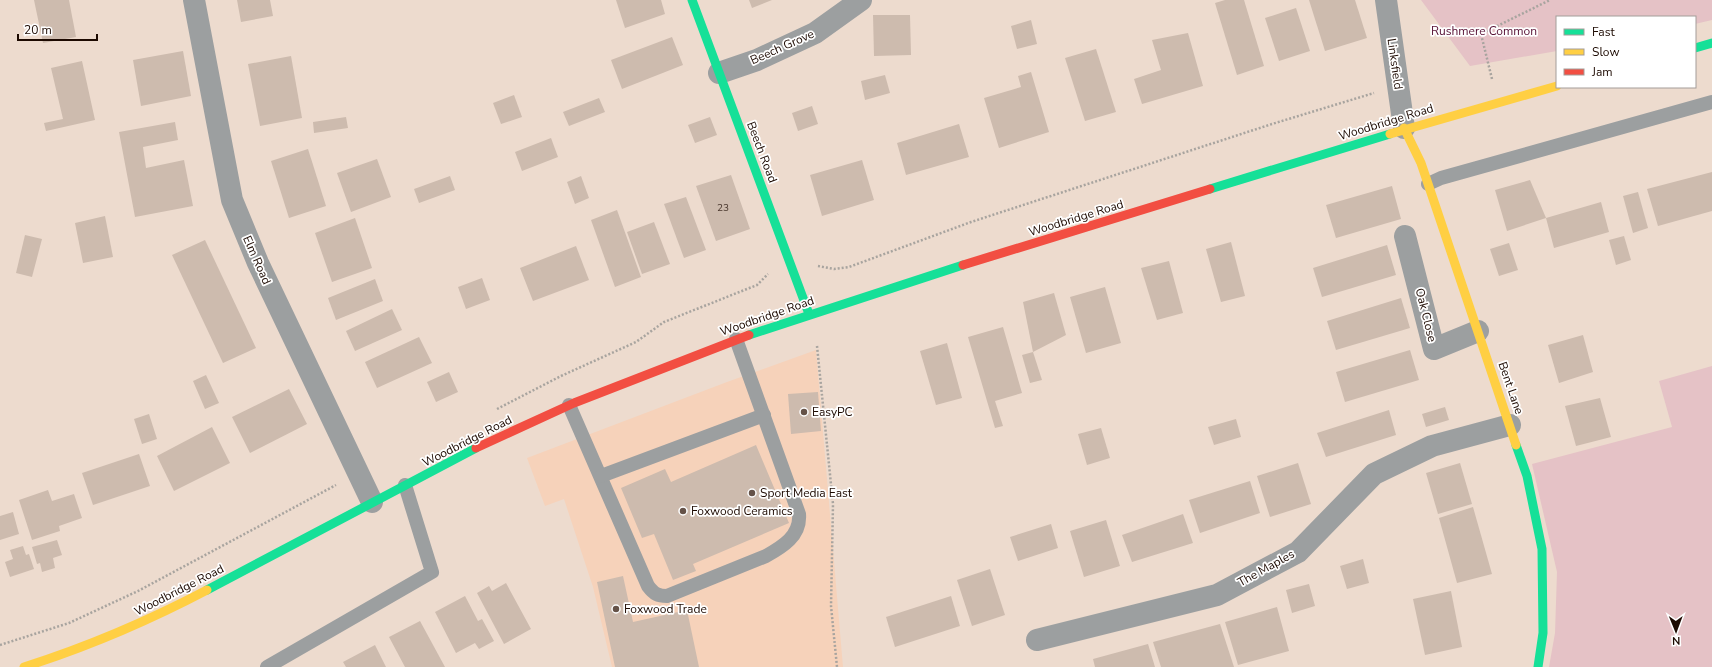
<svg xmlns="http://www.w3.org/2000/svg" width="1712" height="667" font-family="'Nunito Sans',sans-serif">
<rect width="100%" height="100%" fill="#eddbce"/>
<polygon fill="#f6d2ba" points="816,350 843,667 612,667 593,587 564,499 545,506 527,458 727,382"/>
<g fill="#e5c2c6">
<polygon points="1421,0 1712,0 1712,20 1695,24 1695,17 1557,17 1557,51 1470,66"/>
<polygon points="1712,366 1712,667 1549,667 1555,633 1557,572 1532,464 1672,427 1659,381"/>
</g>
<g fill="#cdbbae">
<polygon points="34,0 69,0 76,37 43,43"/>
<polygon points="237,0 270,0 273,16 241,22"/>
<polygon points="616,0 661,0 665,14 625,28"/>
<polygon points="749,0 772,0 752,8"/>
<polygon points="1225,0 1244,0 1264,66 1237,75 1215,3"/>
<polygon points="1309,0 1355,0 1367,38 1325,51"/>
<polygon points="1296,8 1310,51 1279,61 1265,18"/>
<polygon points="873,15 910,15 911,55 874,56"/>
<polygon points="1031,20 1037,44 1017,49 1011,26"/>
<polygon points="1188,33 1203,86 1142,104 1134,79 1161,70 1152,40"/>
<polygon points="672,37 683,65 622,89 611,60"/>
<polygon points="1096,49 1116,112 1085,121 1065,58"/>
<polygon points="183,51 191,96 141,106 133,60"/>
<polygon points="291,56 302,118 260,126 248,64"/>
<polygon points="82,61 95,120 46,131 44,123 63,119 51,68"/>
<polygon points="1031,72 1049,132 999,148 984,98 1021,87 1018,76"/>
<polygon points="885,75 890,93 865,100 861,81"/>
<polygon points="514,95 522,117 501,124 493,103"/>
<polygon points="599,98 605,112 569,126 563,112"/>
<polygon points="812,106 818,124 798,131 792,113"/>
<polygon points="346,117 348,128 314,133 313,122"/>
<polygon points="710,117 717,135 695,143 688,125"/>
<polygon points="175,122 178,140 143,147 146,168 184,160 193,206 135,217 119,132"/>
<polygon points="959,124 969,157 906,175 897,143"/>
<polygon points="551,138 558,157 522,171 515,152"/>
<polygon points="308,149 326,206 289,218 271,161"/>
<polygon points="377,159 391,197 351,212 337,173"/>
<polygon points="862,160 874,200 822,216 810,175"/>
<polygon points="1712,172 1712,211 1658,226 1647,189"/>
<polygon points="731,175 750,229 716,241 696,186"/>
<polygon points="450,176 455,190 419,203 414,189"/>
<polygon points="581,176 589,198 575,204 567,182"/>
<polygon points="1530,180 1546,218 1507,231 1495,190"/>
<polygon points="1392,186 1401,219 1336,238 1326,205"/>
<polygon points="1638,192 1648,228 1633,233 1623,196"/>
<polygon points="686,197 706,250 684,258 664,204"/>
<polygon points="1601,202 1609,232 1554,248 1546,218"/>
<polygon points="617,210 641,277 615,287 591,220"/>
<polygon points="105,216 113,257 83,263 75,223"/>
<polygon points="355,218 372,268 332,282 315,233"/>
<polygon points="654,222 670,264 642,274 627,232"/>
<polygon points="25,235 42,239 32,277 16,273"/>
<polygon points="1624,236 1631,260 1616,265 1609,240"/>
<polygon points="205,240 256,348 223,363 172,255"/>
<polygon points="1231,242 1245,296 1221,302 1206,249"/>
<polygon points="1509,243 1518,270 1499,276 1490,249"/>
<polygon points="1387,245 1396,275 1322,297 1313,268"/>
<polygon points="576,246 589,280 533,301 520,268"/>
<polygon points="1169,261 1183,313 1157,320 1141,268"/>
<polygon points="482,278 490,300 466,309 458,287"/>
<polygon points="375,279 383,301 336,320 328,298"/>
<polygon points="1105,287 1121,343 1086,353 1070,297"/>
<polygon points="1054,293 1066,335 1033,352 1023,302"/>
<polygon points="1401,298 1410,328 1336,350 1327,321"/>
<polygon points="392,309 402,330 355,351 346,331"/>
<polygon points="1003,327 1022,393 995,401 1003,426 995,428 968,337"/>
<polygon points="1583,335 1593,372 1559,383 1548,345"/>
<polygon points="419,337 432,363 377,388 365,362"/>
<polygon points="947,343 962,398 936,405 920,351"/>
<polygon points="1410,350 1419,380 1345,402 1336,372"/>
<polygon points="1033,352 1042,380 1030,383 1022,355"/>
<polygon points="449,372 458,392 436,402 427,382"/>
<polygon points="206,375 219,403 205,409 193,381"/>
<polygon points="289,389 307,424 250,453 232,417"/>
<polygon points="818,392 821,431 791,434 788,394"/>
<polygon points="1600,398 1611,437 1576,446 1565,406"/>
<polygon points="1445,407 1449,420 1426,427 1422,414"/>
<polygon points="1389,410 1396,435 1326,457 1317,433"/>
<polygon points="149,414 157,439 142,444 134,419"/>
<polygon points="1236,419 1241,437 1214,445 1208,427"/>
<polygon points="212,427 230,463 174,491 157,456"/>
<polygon points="1101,428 1110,458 1087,465 1078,434"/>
<polygon points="756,445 789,523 693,564 696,571 673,580 654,534 642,538 621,488 665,469 671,482"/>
<polygon points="139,454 150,486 93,505 82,473"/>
<polygon points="1298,463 1311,504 1270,517 1257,476"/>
<polygon points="1460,463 1472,504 1438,514 1426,473"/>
<polygon points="1250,481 1260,513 1200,533 1189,500"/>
<polygon points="48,490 52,501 74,494 82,518 59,526 60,531 32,540 19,500"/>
<polygon points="1473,507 1492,574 1457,583 1439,518"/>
<polygon points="13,512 19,534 0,540 0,516"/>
<polygon points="1183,514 1193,543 1132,562 1122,535"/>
<polygon points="1106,520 1120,566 1084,577 1070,531"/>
<polygon points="1051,524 1058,548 1018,561 1010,537"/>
<polygon points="57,540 62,555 53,558 55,568 42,572 40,563 37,564 32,547"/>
<polygon points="23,546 26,555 29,554 34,569 10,577 5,562 13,559 10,550"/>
<polygon points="1363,559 1369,583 1347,589 1340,566"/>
<polygon points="990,569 1005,615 972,626 957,580"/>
<polygon points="623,576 633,622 687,610 699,667 615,667 597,582"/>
<polygon points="506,583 531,629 504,644 477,593 489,586 492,591"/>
<polygon points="1309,584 1315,606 1292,613 1286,590"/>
<polygon points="1451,591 1462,647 1425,655 1413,599"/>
<polygon points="465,596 478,621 482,619 494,641 479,649 475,643 456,653 435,612"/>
<polygon points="951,596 960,626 895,647 886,617"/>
<polygon points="1277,607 1289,651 1238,665 1225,622"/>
<polygon points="420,621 445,667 405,667 389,637"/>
<polygon points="1220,624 1234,667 1161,667 1153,642"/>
<polygon points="1148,644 1155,667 1095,667 1093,659"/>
<polygon points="375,645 386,667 346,667 343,662"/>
</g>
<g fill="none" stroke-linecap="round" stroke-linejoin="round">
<g stroke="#a8a49f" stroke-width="2.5" stroke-dasharray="2 2" stroke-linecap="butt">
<polyline points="1492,79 1481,34 1550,0"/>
<polyline points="818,266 834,269 849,267 971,222 1272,124 1374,93"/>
<polyline points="817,346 833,504 831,606 837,667"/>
<polyline points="497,409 561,376 636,342 664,322 757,285 768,274"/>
<polyline points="0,645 69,623 138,591 336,485"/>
</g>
<g stroke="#9c9fa0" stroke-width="14">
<polyline points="1428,184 1441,178 1712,102"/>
<path d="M569,405L648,586C654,594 658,596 667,596L766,556C782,547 801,536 799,514L736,339"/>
<polyline points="601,476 764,415"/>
<polyline points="267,667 432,572 405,485"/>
</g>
<g stroke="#9c9fa0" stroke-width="22">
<polyline points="194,0 232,200 258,263 372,502"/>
<polyline points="1386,0 1404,128"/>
<polyline points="719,73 757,60 815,33 861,0"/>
<polyline points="1405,236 1434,349 1478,331"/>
<polyline points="1037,640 1217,595 1298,552 1374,474 1432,446 1510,425"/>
</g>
<g stroke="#16e098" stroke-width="9">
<polyline points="692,0 809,314"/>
<polyline points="1695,48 1712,43"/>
<polyline points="1210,189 1390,134"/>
<polyline points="749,335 963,265"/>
<polyline points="1516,445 1527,476 1542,549 1543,633 1538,667"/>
<polyline points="207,590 476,448"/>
</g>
<g stroke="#ffcf43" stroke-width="9">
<polyline points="1404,128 1421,163 1516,445"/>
<polyline points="1390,134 1557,86"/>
<path d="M24,667C87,647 148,621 207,590"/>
</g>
<g stroke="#f24e42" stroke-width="9">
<polyline points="963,265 1210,189"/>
<polyline points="476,448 574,403 749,335"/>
</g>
</g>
<g fill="#655248" stroke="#fff" stroke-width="1.5">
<circle cx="804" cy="412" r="4"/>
<circle cx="752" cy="493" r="4"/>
<circle cx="683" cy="511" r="4"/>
<circle cx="616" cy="609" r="4"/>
</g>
<g text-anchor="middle" stroke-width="3.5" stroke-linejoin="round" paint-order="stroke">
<g font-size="10" fill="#48362c">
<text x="723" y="211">23</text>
</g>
<g font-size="12" fill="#561034" stroke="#fff">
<text x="1484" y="35">Rushmere Common</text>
</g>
<g font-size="12" fill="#1c0900" stroke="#fff">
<text transform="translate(782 47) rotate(-24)" y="4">Beech Grove</text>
<text transform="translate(1395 64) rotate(82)" y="4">Linksfield</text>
<text transform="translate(1386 122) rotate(-17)" y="4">Woodbridge Road</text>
<text transform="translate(762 152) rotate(69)" y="4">Beech Road</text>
<text transform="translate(1076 218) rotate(-17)" y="4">Woodbridge Road</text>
<text transform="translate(257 260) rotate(66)" y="4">Elm Road</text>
<text transform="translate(1426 315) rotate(76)" y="4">Oak Close</text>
<text transform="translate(767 316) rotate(-19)" y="4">Woodbridge Road</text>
<text transform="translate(1511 388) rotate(71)" y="4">Bent Lane</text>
<text transform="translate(467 441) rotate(-27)" y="4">Woodbridge Road</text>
<text transform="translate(1266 568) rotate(-29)" y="4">The Maples</text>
<text transform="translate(179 590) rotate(-27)" y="4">Woodbridge Road</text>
</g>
<g font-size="12" fill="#1c0900" stroke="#fff" text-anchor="start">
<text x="812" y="416">EasyPC</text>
<text x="760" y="497">Sport Media East</text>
<text x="691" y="515">Foxwood Ceramics</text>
<text x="624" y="613">Foxwood Trade</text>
</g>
</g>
<rect x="1556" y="16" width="140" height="72" fill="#ffffff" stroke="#a49d99"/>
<rect x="1564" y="29" width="20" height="6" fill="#16e098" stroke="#a49d99"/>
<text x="1592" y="36" font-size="12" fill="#1c0900">Fast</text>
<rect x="1564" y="49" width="20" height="6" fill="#ffcf43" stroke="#a49d99"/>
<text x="1592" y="56" font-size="12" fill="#1c0900">Slow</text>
<rect x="1564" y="69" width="20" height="6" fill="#f24e42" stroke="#a49d99"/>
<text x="1592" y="76" font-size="12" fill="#1c0900">Jam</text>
<g transform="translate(1676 631) rotate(179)" stroke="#ffffff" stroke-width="3" paint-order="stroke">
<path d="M0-3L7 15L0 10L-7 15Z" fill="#1c0900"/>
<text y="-6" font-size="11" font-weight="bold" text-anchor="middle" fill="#1c0900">N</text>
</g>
<path d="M18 34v6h79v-6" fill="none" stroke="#1c0900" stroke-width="2"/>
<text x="24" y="34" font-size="12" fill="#1c0900" stroke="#ffffff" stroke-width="3" paint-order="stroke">20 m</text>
</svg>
